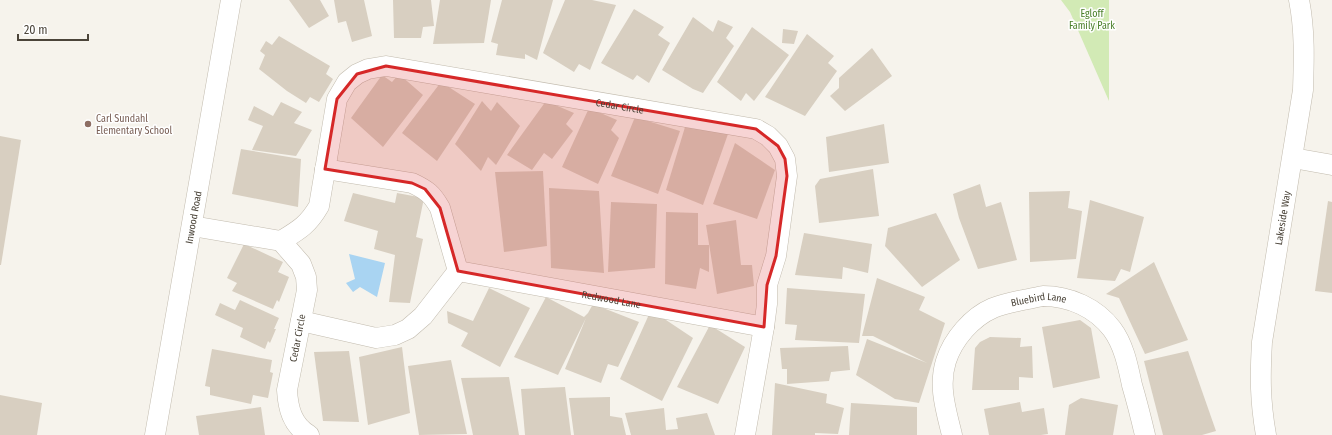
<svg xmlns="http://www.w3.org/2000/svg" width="1332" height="435" font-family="'Fira Sans Condensed',sans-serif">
<rect width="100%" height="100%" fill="#f6f3ec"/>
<polygon fill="#d2eab5" points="1061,0 1109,0 1109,101 1070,12"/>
<polygon fill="#a9d4f2" points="349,254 385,263 377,297 360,287 353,292 346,283 355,279"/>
<g fill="#d8cfc1">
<polygon points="289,0 320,0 329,16 309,28"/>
<polygon points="334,0 364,0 372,36 352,42 346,21 338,23"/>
<polygon points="393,0 431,0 434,26 423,27 421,38 394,38"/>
<polygon points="440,0 491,0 484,43 433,44"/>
<polygon points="502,0 553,0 537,60 525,54 525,59 496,55 498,44 491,42"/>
<polygon points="565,0 592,0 616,5 590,70 579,64 574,72 543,53"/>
<polygon points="634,9 664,27 658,35 670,43 649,83 637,75 633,80 601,63"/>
<polygon points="693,17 713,32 718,20 733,27 726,38 734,46 703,93 693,89 662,70"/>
<polygon points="752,27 789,55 754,101 746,93 741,101 717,82"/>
<polygon points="783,29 798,31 794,44 782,43"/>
<polygon points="807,34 834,56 828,63 837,71 805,116 765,97"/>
<polygon points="279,36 330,66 326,74 333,79 319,102 310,97 306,103 287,91 259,69 265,55 260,51 266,41 272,45"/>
<polygon points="872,48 892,76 845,111 830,96 839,88 839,78"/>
<polygon points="399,74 423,95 383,147 351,118 382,75 392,82"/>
<polygon points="441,82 475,104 437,161 402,133"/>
<polygon points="482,101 491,111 497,102 520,126 496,165 488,157 481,171 455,144"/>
<polygon points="546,101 574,113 566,124 573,131 552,159 544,153 532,170 507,155"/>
<polygon points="281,102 302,112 294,123 312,130 296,156 252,150 263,126 248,120 254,106 273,116"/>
<polygon points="589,108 617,120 611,130 619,138 598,184 562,167"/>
<polygon points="635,117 680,131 658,194 611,176"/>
<polygon points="884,124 889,163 829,172 826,137"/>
<polygon points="685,127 728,134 703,205 666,190"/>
<polygon points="0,136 21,140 1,265 0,265"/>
<polygon points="735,143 775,170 757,219 713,204"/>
<polygon points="241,149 301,159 298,207 232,194"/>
<polygon points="873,169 879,216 819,223 815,186 820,179"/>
<polygon points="543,171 547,246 504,252 495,172"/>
<polygon points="980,184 986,207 1001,202 1017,260 978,269 959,218 953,194"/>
<polygon points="549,188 599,191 604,273 551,268"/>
<polygon points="1070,191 1068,208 1082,211 1076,259 1030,262 1029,192"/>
<polygon points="353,193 395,203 397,193 424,198 416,237 423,239 410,303 389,302 395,255 374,249 378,231 344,221"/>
<polygon points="1090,200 1144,217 1130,272 1121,269 1115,281 1077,278"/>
<polygon points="1328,201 1332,202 1332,293 1315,291"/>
<polygon points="611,202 657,204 655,268 608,272"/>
<polygon points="666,212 698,213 698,245 709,245 709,272 700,268 696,289 665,284"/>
<polygon points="936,213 960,260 922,287 885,246 888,228"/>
<polygon points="736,220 741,265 752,265 754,286 717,294 706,225"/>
<polygon points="804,233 872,244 868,273 843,267 842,279 795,275"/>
<polygon points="244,244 283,262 278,272 289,277 279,302 277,300 273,309 232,291 237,283 227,278"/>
<polygon points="1154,262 1188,340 1145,354 1119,298 1106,294"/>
<polygon points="877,278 925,297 919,310 945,323 919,403 895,399 856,375 867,339 927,363 873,336 862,336"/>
<polygon points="489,288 530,308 500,367 461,346 468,333 448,323 447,311 473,321"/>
<polygon points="787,288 865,294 859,343 795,340 797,325 785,324"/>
<polygon points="546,297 584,317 588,313 593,304 639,322 618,367 608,364 601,383 565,369 586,318 558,375 514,357"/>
<polygon points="240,300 279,318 274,329 276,329 270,343 268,341 265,349 240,337 243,328 215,315 220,303 235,310"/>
<polygon points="651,310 693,338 662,401 620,379"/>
<polygon points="1080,320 1091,328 1100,378 1053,388 1042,327"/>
<polygon points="710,325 745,347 718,404 677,387"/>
<polygon points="990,337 1021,338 1020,347 1032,346 1033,378 1019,377 1019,390 972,390 975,348 980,342"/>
<polygon points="848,346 850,370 831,372 829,381 787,384 787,369 782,369 780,348"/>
<polygon points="402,347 410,413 368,425 359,357"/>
<polygon points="212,349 272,360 270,372 273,373 268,398 253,395 251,404 210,395 210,387 205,386"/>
<polygon points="349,351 359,422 323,421 314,352"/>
<polygon points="1188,351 1216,431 1202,435 1163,435 1144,361"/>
<polygon points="451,360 467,434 419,435 408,366"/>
<polygon points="509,377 519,435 473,435 461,378"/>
<polygon points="775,383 827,394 826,403 844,408 838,434 815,433 815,435 772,435"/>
<polygon points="565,387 571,435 525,435 521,389"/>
<polygon points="0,395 42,403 37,435 0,435"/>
<polygon points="610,397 610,416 622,418 626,435 574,435 569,398"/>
<polygon points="1081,398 1118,405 1113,435 1065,435 1069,405"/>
<polygon points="1020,402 1022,412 1044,408 1048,434 1041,435 989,435 984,409"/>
<polygon points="851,403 917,407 917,435 849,435"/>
<polygon points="261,407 265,435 199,435 196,416"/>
<polygon points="664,408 666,430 678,429 676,418 707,413 715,435 679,435 678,429 679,435 631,435 625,413"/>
</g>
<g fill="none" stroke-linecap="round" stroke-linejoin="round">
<g stroke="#c2bbae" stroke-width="21">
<g id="street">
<polyline points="1293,158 1332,165"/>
<path d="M192,226L281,241L301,264L306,277L307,290L287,390C288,408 292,425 309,435"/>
<path id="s1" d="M281,241C299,230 308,225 319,206L337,99L347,82L357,74L368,69L386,66L756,129L768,136L778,146L785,159L787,176L776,256L767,285V304L764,327L745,435"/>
<path id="s2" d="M458,271L764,327"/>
<path d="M301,321L376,338L395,335L408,329L423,316L458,271L440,208C432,194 427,190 412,183L325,169"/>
<path id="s3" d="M155,435L231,0"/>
<path id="s4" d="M952,435C946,410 938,386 946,361C953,339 972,317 993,308C1003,304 1013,302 1023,300C1029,299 1037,297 1043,296C1070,296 1096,308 1112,329C1124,345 1128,366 1132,385C1137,402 1141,418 1145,435"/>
<path id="s5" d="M1266,435C1260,401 1260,376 1262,342L1303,90C1304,60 1305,30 1299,0"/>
</g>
</g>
<use href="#street" stroke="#fff" stroke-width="20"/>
</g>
<path fill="#d62828" fill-opacity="0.2" stroke="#d62828" stroke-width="3" stroke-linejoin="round" d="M386,66L756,129L778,146L785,159L787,176L776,256L767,285L764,327L458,271L440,208L425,189L412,183L325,169L337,99L357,74Z"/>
<circle fill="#8d6e63" stroke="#fff" stroke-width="1.5" cx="88" cy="124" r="4"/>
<g text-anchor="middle" stroke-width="3" stroke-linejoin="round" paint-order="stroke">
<g font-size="10" fill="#4a7f2a" stroke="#fff">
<text x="1092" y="17">Egloff<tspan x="1092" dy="12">Family Park</tspan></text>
</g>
<g font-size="10" fill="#4b4439" stroke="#fff">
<text dy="4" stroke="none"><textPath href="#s1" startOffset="461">Cedar Circle</textPath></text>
<text dy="4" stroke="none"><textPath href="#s3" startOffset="221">Inwood Road</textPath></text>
<text dy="4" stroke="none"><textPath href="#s5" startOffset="219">Lakeside Way</textPath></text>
<text dy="4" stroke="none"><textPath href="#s2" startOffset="156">Redwood Lane</textPath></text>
<text dy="4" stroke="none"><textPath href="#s4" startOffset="195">Bluebird Lane</textPath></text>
<text transform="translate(297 338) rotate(-79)" y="4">Cedar Circle</text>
</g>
<g font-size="10" fill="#785e54" stroke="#fff" text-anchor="start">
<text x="96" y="122">Carl Sundahl<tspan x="96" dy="12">Elementary School</tspan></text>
</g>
</g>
<path d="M18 34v6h70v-6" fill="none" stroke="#4b4439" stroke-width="2"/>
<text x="24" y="34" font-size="12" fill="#4b4439" stroke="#ffffff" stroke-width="3" paint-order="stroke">20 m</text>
</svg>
